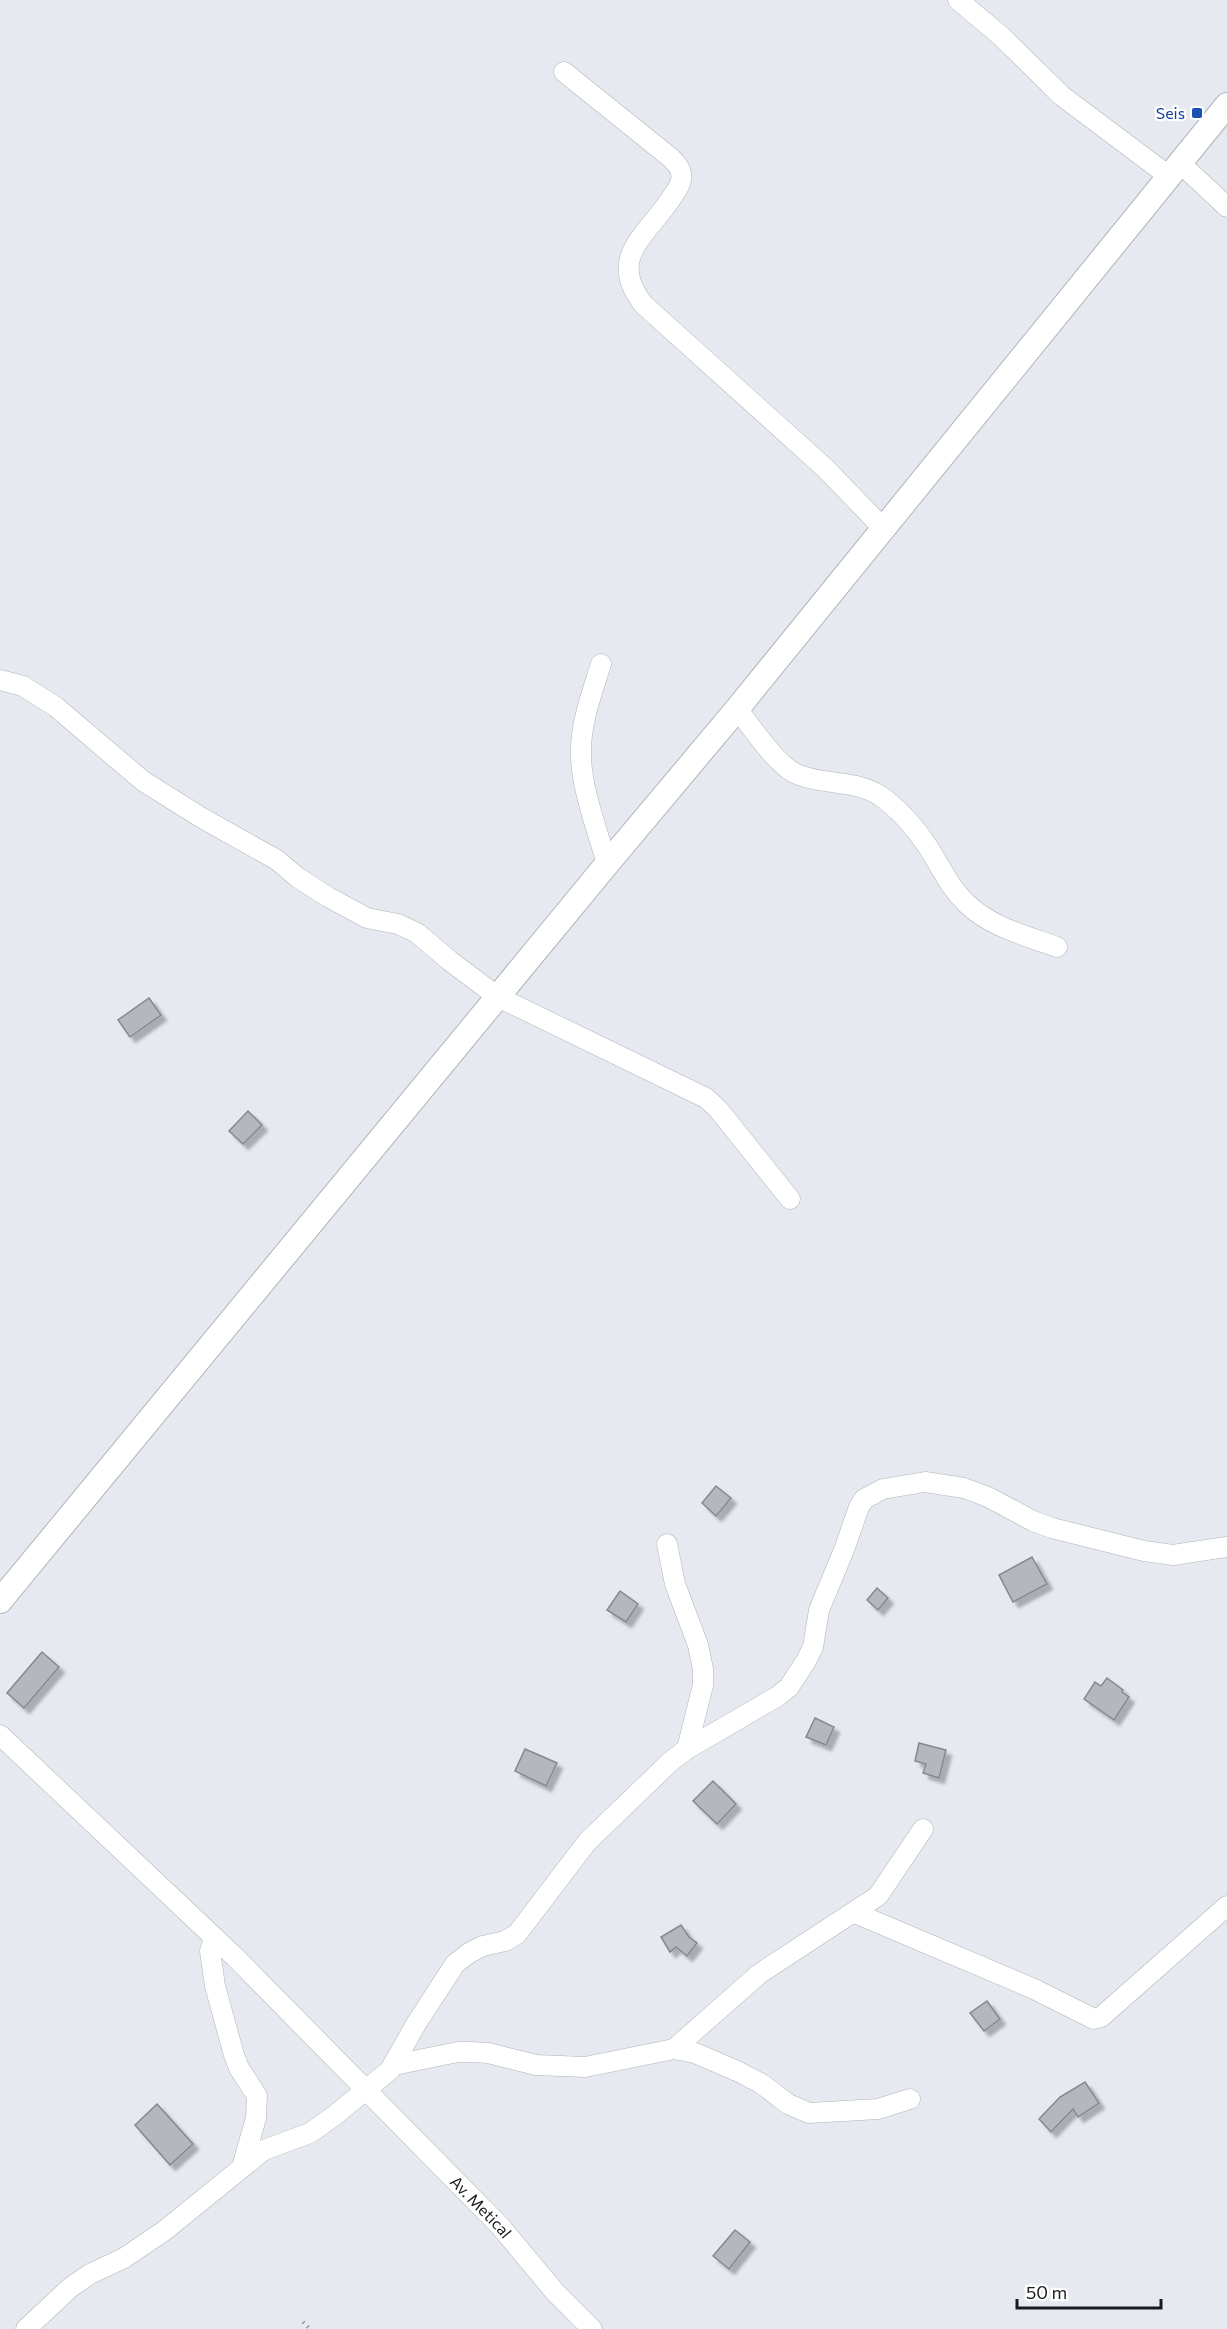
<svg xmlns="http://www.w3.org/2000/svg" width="1227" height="2329" font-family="Commissioner,sans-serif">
<defs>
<filter id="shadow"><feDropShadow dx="5.5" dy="5.5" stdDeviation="1.5" flood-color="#0004"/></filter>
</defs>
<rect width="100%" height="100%" fill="#e6eaf0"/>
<g fill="#b4b8bd" stroke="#85898e" stroke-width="1.5" filter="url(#shadow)">
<polygon points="149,998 161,1015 130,1037 118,1020"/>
<polygon points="248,1111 262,1125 243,1144 229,1131"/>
<polygon points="716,1486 731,1498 716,1516 702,1503"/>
<polygon points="1032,1557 1047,1584 1013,1602 999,1575"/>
<polygon points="877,1588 888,1598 878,1610 867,1600"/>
<polygon points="620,1591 638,1604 626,1622 607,1610"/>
<polygon points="42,1652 59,1667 24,1708 7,1693"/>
<polygon points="1107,1678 1123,1690 1122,1692 1129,1697 1114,1720 1084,1699 1095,1682 1101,1686"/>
<polygon points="815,1718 834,1727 826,1745 806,1737"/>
<polygon points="919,1743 946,1750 939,1778 923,1773 926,1764 915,1761"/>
<polygon points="525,1749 557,1763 546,1786 515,1771"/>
<polygon points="713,1781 736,1804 717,1824 693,1801"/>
<polygon points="681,1925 689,1937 697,1943 687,1956 676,1947 670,1952 661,1937"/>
<polygon points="987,2001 1000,2019 984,2031 970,2013"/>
<polygon points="1085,2082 1099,2103 1078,2117 1073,2109 1051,2132 1039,2119 1060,2097"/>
<polygon points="157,2104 193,2144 170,2165 135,2125"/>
<polygon points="735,2230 750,2242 729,2269 713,2256"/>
</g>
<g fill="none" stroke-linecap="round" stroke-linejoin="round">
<g stroke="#afb3b9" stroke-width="21">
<g id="minor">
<polyline points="958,0 1001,36 1062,96 1170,177"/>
<path d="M564,72L671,158C675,162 680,167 681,173C683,180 678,189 674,194C649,235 605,256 644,305L825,468L883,528"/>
<polyline points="1180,163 1227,207"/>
<path d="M601,664C592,693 580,724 581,755C581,788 598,832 607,864"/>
<polyline points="0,680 23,686 56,707 143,781 202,818 277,860 297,877 328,897 367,918 398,924 417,933 450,961 498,997 706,1098 718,1109 790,1199"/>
<path d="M737,709C752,727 778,768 799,775C827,786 861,779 886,800C902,813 917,830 928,847C941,867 949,887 967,904C991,927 1026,936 1057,947"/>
<polyline points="667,1544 675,1584 698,1645 703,1669 703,1685 687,1749"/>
<path id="s1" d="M0,1735L235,1957L500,2226L555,2292L592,2329"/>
<polyline points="855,1913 1034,1989 1094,2019 1101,2017 1227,1906"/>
<polyline points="214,1938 210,1951 215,1986 234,2055 239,2068 257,2096 256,2118 242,2167"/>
<polyline points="674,2049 759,1974 878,1896 923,1829"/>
<polyline points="394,2065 458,2052 471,2052 488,2053 536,2065 585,2067 674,2049 695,2053 737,2071 762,2084 788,2104 809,2113 878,2109 910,2099"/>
<polyline points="26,2329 71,2287 90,2274 124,2258 164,2231 264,2150 310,2133 334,2116 390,2070 416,2024 455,1964 469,1953 483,1946 505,1941 517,1934 587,1842 670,1762 687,1749 778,1696 789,1687 806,1661 813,1647 819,1610 844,1550 859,1507 864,1499 883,1489 925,1482 964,1488 988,1497 1033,1521 1052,1528 1144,1551 1173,1555 1227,1547"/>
</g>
</g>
<g stroke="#afb3b9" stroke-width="26">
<polyline id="tertiary" points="0,1601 607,864 737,709 1227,105"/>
</g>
<polyline stroke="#989b9f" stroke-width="4" stroke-dasharray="1.5 4.5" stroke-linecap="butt" points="303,2322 310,2329"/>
<use href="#minor" stroke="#fff" stroke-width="20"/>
<use href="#tertiary" stroke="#fff" stroke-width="24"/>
</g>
<rect fill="#1a4fb4" stroke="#fff" stroke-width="2" x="1191" y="107" width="12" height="12" rx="3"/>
<g text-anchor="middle" stroke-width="4.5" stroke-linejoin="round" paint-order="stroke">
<g font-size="16" fill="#164399" stroke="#fff" text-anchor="end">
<text x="1185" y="119">Seis</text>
</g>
<g font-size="16" fill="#181a1c" stroke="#fff">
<text dy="6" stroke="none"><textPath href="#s1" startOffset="674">Av. Metical</textPath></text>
</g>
</g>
<path d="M1017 2299v9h144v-9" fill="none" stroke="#181a1c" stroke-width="3"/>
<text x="1026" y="2299" font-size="18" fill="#181a1c" stroke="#ffffff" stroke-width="4.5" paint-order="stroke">50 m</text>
</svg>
